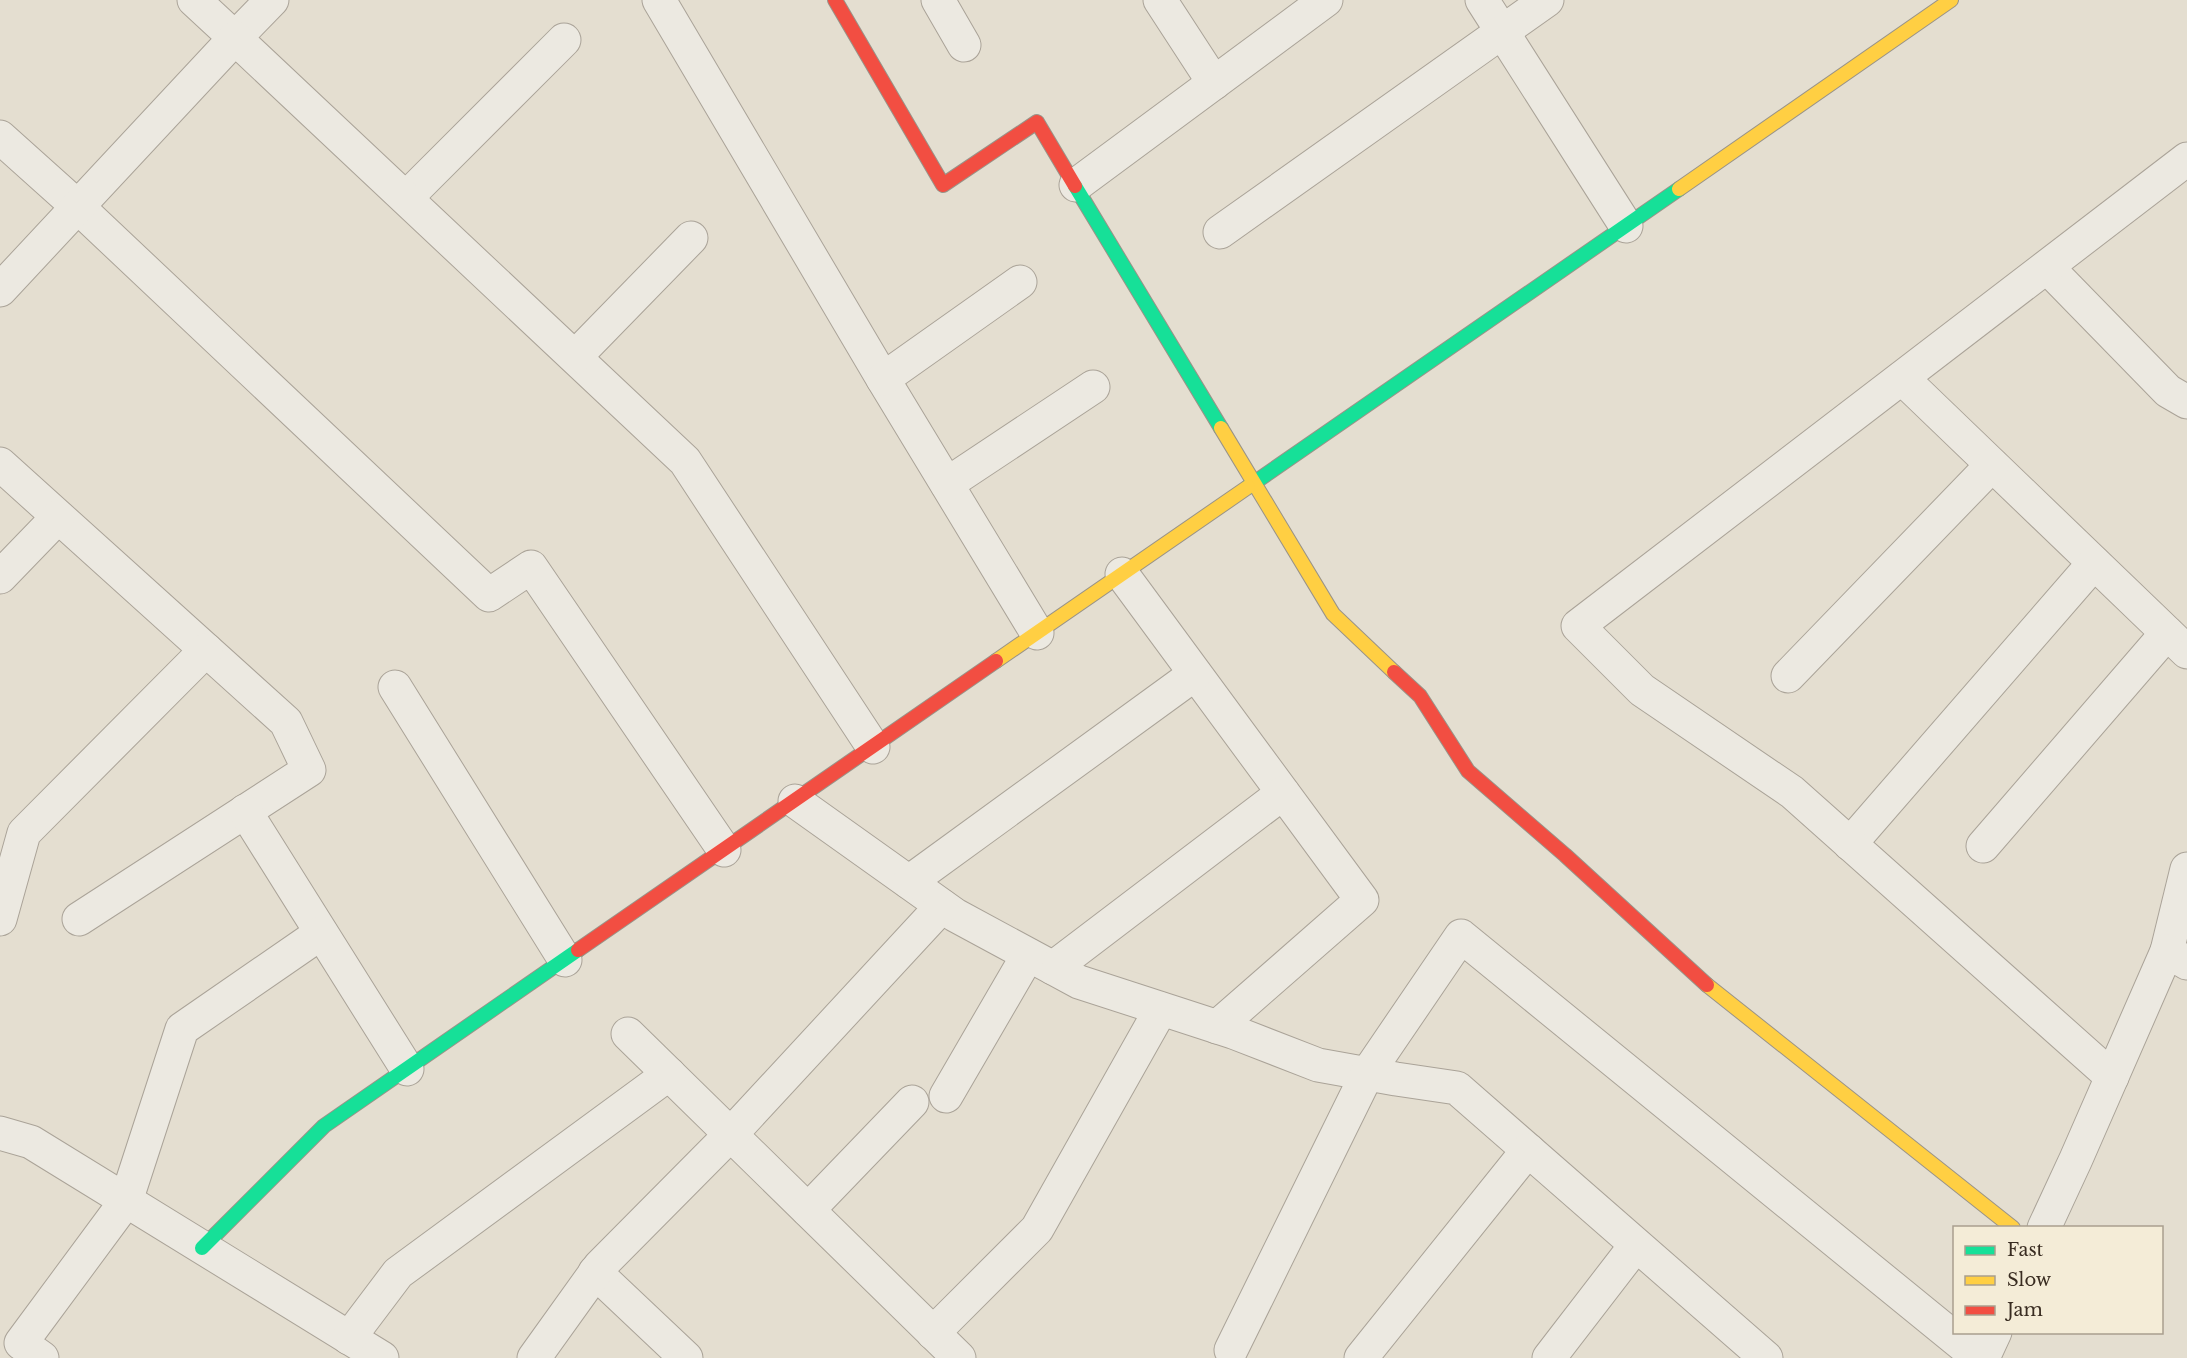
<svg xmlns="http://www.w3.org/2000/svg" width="2187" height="1358" font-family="'Libre Baskerville',serif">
<rect width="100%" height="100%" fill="#e4ded0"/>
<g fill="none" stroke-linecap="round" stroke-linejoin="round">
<g stroke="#aaa398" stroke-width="35">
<g id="street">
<polyline points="194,0 235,38 272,0"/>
<polyline points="659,0 883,379 1037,633"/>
<polyline points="938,0 964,45"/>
<polyline points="1160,0 1214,83"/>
<polyline points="1482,0 1626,226"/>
<polyline points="0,137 78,207 489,595 531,567 724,850"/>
<polyline points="1076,185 1326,0"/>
<polyline points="406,198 564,40"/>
<polyline points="1220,232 1547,0"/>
<polyline points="2047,267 2168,391 2187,402"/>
<polyline points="0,290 235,38 685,461 873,747"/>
<polyline points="575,357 691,238"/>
<polyline points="1902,378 2187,652"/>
<polyline points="883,379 1020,282"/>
<polyline points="0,464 286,722 309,770 79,919"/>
<polyline points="947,484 1093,387"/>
<polyline points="1122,574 1362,900 1217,1027"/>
<polyline points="0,577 58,517"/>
<polyline points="1788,676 1992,465"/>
<polyline points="395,687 565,960"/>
<polyline points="795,801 955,915 1079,982 1233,1032 1318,1065 1396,1079 1457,1088 1766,1358"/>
<polyline points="245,811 407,1069"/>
<polyline points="1850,844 2094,563"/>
<polyline points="1983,846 2167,633"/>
<polyline points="909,882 1195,674"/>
<polyline points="0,919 24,833 206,650"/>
<polyline points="2167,951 2187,869"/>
<polyline points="1053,968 1283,793"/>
<polyline points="628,1034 959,1358"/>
<polyline points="2112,1077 1792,792 1642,690 1578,626 2187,159"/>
<polyline points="946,1096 1028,955"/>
<polyline points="0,1133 31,1142 382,1358"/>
<polyline points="808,1210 912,1102"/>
<polyline points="2044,1228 2076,1159 2167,951 2187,963"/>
<polyline points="595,1272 686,1358"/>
<polyline points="933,1333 1037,1229 1161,1009"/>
<polyline points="349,1338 398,1273 669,1074"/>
<polyline points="1231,1350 1367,1074 1461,936 1979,1358"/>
<polyline points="42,1358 21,1343 126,1201 182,1029 321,933"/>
<polyline points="534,1358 600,1266 731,1134 942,906"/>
<polyline points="1361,1358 1528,1150"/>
<polyline points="1549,1358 1636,1245"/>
<polyline points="1983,1358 1995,1332"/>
</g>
</g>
<g stroke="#999388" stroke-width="16">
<g id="fast">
<polyline points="1075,186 1221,428"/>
<polyline points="1248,487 1679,189"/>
<polyline points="202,1248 324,1126 578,950"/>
</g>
</g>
<g stroke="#999388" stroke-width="16">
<g id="slow">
<polyline points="1679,189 1951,0"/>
<polyline points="1221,428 1333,614 1394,672"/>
<polyline points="996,661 1248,487"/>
<polyline points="1707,985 2013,1228"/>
</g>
</g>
<g stroke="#999388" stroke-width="16">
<g id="jam">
<polyline points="835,0 943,185 1037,122 1075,186"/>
<polyline points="1394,672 1420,696 1468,771 1565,855 1707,985"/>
<polyline points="578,950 996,661"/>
</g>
</g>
<use href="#street" stroke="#ece9e1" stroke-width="33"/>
<use href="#fast" stroke="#16e098" stroke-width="14"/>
<use href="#slow" stroke="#ffcf43" stroke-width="14"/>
<use href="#jam" stroke="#f24e42" stroke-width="14"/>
</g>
<rect x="1953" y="1226" width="210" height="108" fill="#f4ecd7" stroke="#a99f8e" stroke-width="1.5"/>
<rect x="1965" y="1246" width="30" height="9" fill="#16e098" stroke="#a99f8e" stroke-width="1.5"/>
<text x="2007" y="1256" font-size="18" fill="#392c21">Fast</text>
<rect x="1965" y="1276" width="30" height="9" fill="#ffcf43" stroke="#a99f8e" stroke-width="1.5"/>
<text x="2007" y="1286" font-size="18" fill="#392c21">Slow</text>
<rect x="1965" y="1306" width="30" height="9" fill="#f24e42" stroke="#a99f8e" stroke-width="1.5"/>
<text x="2007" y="1316" font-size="18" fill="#392c21">Jam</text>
</svg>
